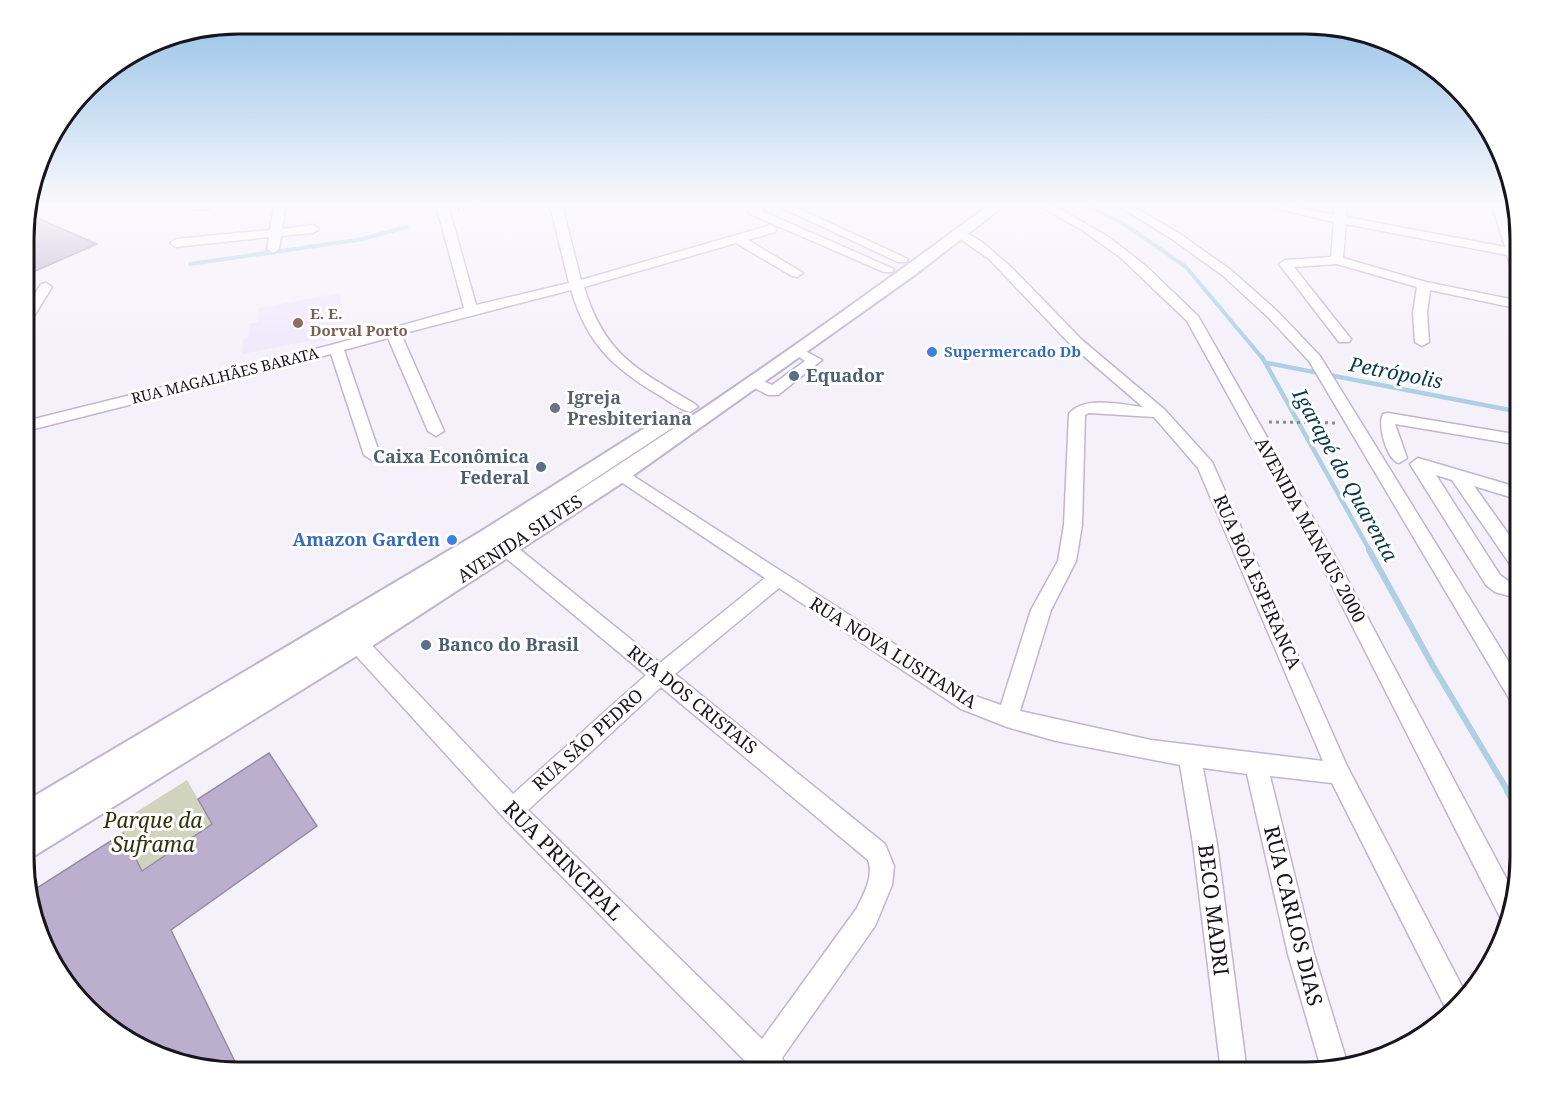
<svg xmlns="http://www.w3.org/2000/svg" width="1544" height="1096" font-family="'Noto Serif',serif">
<rect width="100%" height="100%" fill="#f5f1fb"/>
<polygon fill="#f0e8fc" points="340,293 344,333 326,337 326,341 313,343 313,340 242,354 243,340 248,338 249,324 258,322 259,308"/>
<polygon fill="#d0d4bd" points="187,780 212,824 142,871 119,823"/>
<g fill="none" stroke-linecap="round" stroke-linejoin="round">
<g stroke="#aed0e2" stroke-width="4">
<polyline points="1087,205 1124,224 1186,267 1263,359"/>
<polyline points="190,264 358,240 407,227"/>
</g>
<g stroke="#aed0e2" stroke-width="4.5">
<polyline points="1262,357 1370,551"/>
<polyline points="1267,363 1520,412"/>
</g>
<polyline stroke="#aed0e2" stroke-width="6" points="1369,550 1433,666 1509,793"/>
<polyline stroke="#aed0e2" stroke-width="8" points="1508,791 1520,811"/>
</g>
<g fill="#bcafcd" stroke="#968ca4" stroke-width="1.5">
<polygon points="26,213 97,244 26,275"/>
<polygon points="269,753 317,826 171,930 240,1072 226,1072 158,1056 108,1027 53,964 29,893 123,833 142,871 212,824 198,799"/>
</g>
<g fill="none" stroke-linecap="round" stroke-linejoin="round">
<g stroke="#c1b5cf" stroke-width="3">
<g id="minor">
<path d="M175,205H217C208,211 184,211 175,205Z"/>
<polygon points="274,205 286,205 282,229 313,225 319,229 313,233 281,236 279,249 273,253 267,249 269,237 176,247 170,243 176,239 270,230"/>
<path d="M436,205H448L476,305L569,283L550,205H562L581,280L771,225L777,229L775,232L748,240L803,273L797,277L792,276L736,243L584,287C605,356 637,369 695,404L698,407L690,412C678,409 668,400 657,394C612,367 587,343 571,290L401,334L444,431L436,436L428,431L388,338L344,350L380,455L372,460L364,455L331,354L26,431V421L331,345L464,308Z"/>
<polygon points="755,205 767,205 762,211 894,269 892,272 884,272 750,214 748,212"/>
<polygon points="776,205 791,205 908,259 906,262 898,262"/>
<polygon points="1038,205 1053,205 1110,238 1147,267 1198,316 1337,560 1514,893 1508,921 1501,919 1319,560 1187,321 1120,257 1082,230"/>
<polygon points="1117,205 1131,205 1180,234 1231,270 1277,311 1320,356 1520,680 1520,708 1513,705 1309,361 1268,317 1222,275 1172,239"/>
<polygon points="1260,205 1284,205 1334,215 1335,205 1347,205 1346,217 1505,247 1492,205 1504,205 1520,250 1520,281 1514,277 1507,255 1346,224 1343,258 1426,282 1520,301 1520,309 1430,290 1427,313 1429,342 1422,346 1415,342 1413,313 1417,287 1337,264 1294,267 1351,339 1349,342 1339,342 1279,264 1285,260 1331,257 1334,222"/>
<path d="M960,229L982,242L1012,268L1082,340L1165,410L1212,462L1347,766L1466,994L1447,1011L1332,783L1270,776L1314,954L1347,1062L1321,1068L1288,954L1247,774L1203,768L1217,844L1246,1065L1243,1072H1221L1193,844L1180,765L1056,741L1007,727L961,709L779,588L675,674L885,844L894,866L892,885L875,926L782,1058L790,1072H756L504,818L350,649L347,643L350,637L357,635L364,637L513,794L646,675L501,554L498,549L501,544H513L660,663L765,578L615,478L613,474L621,468L975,696L1001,705L1031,610L1058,561L1064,525L1069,414C1083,395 1122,405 1143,407L1072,346L989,259L956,236V230ZM1089,413L1154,417L1198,468L1323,761L1151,740L1020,711L1051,610L1076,561L1082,525L1085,415ZM661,687L868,860C874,876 864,893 857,908L762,1039L528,810Z"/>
<polygon points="46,283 52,287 31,321 26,322 26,308 41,284"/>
<polygon points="796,346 822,360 778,395 768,395 747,384 745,381 752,376 772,385 805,361 789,350"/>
<path d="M1388,413L1520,435V445L1395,424L1407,458L1399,463C1387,460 1377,425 1383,414Z"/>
<polygon points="1418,458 1520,488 1520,500 1474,486 1520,550 1520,572 1514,570 1452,480 1436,475 1500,575 1508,581 1520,585 1520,599 1495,592 1486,585 1410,464"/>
</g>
</g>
<g stroke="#c1b5cf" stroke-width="4">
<path id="major" d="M989,205H1005L916,274L628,479L366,650L26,861V801L480,532L667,414H681L684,418L681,422L523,526C683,426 838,317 989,205Z"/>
</g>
<polyline stroke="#908c96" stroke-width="2" stroke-dasharray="2 3" stroke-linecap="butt" points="458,210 489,205"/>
<polyline stroke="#908c96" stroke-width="3" stroke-dasharray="3 4" stroke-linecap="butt" points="1269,422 1337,423"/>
<use href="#minor" fill="#fff" fill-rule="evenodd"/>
<use href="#major" fill="#fff" fill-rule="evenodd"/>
</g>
<linearGradient id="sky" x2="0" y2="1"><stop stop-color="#91bfe6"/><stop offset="0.57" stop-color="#faf9fd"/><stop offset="1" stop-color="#faf9fd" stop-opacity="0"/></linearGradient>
<rect width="1544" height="358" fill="url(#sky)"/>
<circle fill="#8d6e63" stroke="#fff" stroke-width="2" cx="298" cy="323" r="6"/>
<g fill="#3f7fe0" stroke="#fff" stroke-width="2">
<circle cx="932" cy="352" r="6"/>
<circle cx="452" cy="540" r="6"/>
</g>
<g fill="#5c6f8a" stroke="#fff" stroke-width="2">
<circle cx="794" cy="376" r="6"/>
<circle cx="541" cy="467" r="6"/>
<circle cx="426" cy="645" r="6"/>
</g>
<circle fill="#6b7280" stroke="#fff" stroke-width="2" cx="555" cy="408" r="6"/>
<g text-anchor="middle" stroke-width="6" stroke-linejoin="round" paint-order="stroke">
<g font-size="15" font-weight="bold" fill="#785e54" stroke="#fff" text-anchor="start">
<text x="310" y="319">E. E.<tspan x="310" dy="17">Dorval Porto</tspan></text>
</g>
<g font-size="15" font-weight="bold" fill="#366cbe" stroke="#fff" text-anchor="start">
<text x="944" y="357">Supermercado Db</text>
</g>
<g font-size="15" fill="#18141d" stroke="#fff">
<text transform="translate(225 376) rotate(-14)" y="5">RUA MAGALHÃES BARATA</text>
</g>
<g font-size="18" font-weight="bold" fill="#4e5e75" stroke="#fff" text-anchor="start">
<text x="806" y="382">Equador</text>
<text x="529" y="463" text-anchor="end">Caixa Econômica<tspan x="529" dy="21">Federal</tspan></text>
<text x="438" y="651">Banco do Brasil</text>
</g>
<g font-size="18" font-weight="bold" fill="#5b616d" stroke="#fff" text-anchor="start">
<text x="567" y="404">Igreja<tspan x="567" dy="21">Presbiteriana</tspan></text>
</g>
<g font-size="18" fill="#18141d" stroke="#fff">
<text transform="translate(1310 530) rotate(61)" y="6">AVENIDA MANAUS 2000</text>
<text transform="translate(520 539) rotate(-33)" y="6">AVENIDA SILVES</text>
<text transform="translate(1257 582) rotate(66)" y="6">RUA BOA ESPERANCA</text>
<text transform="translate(893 653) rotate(32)" y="6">RUA NOVA LUSITANIA</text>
<text transform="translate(692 700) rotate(39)" y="6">RUA DOS CRISTAIS</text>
<text transform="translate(588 740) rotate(-42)" y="6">RUA SÃO PEDRO</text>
</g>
<g font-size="18" font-weight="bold" fill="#366cbe" stroke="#fff" text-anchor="end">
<text x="440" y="546">Amazon Garden</text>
</g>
<g font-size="20" font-style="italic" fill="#09384c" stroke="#fff">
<text transform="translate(1396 373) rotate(11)" y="7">Petrópolis</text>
<text transform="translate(1345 475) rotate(61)" y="7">Igarapé do Quarenta</text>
</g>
<g font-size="21" font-style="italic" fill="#2f330b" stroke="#fff">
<text x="153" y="828">Parque da<tspan x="153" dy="24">Suframa</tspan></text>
</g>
<g font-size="21" fill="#18141d" stroke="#fff">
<text transform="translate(563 861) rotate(45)" y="7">RUA PRINCIPAL</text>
<text transform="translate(1213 910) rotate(83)" y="7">BECO MADRI</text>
<text transform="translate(1293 916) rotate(76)" y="7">RUA CARLOS DIAS</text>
</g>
</g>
<path d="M0 0H1544V1096H0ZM239 34H1305A205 205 0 0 1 1510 239V857A205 205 0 0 1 1305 1062H239A205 205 0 0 1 34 857V239A205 205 0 0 1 239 34Z" fill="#fff" fill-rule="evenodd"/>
<path fill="none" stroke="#18141d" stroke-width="3" d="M239 34H1305A205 205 0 0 1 1510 239V857A205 205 0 0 1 1305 1062H239A205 205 0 0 1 34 857V239A205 205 0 0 1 239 34Z"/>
</svg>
